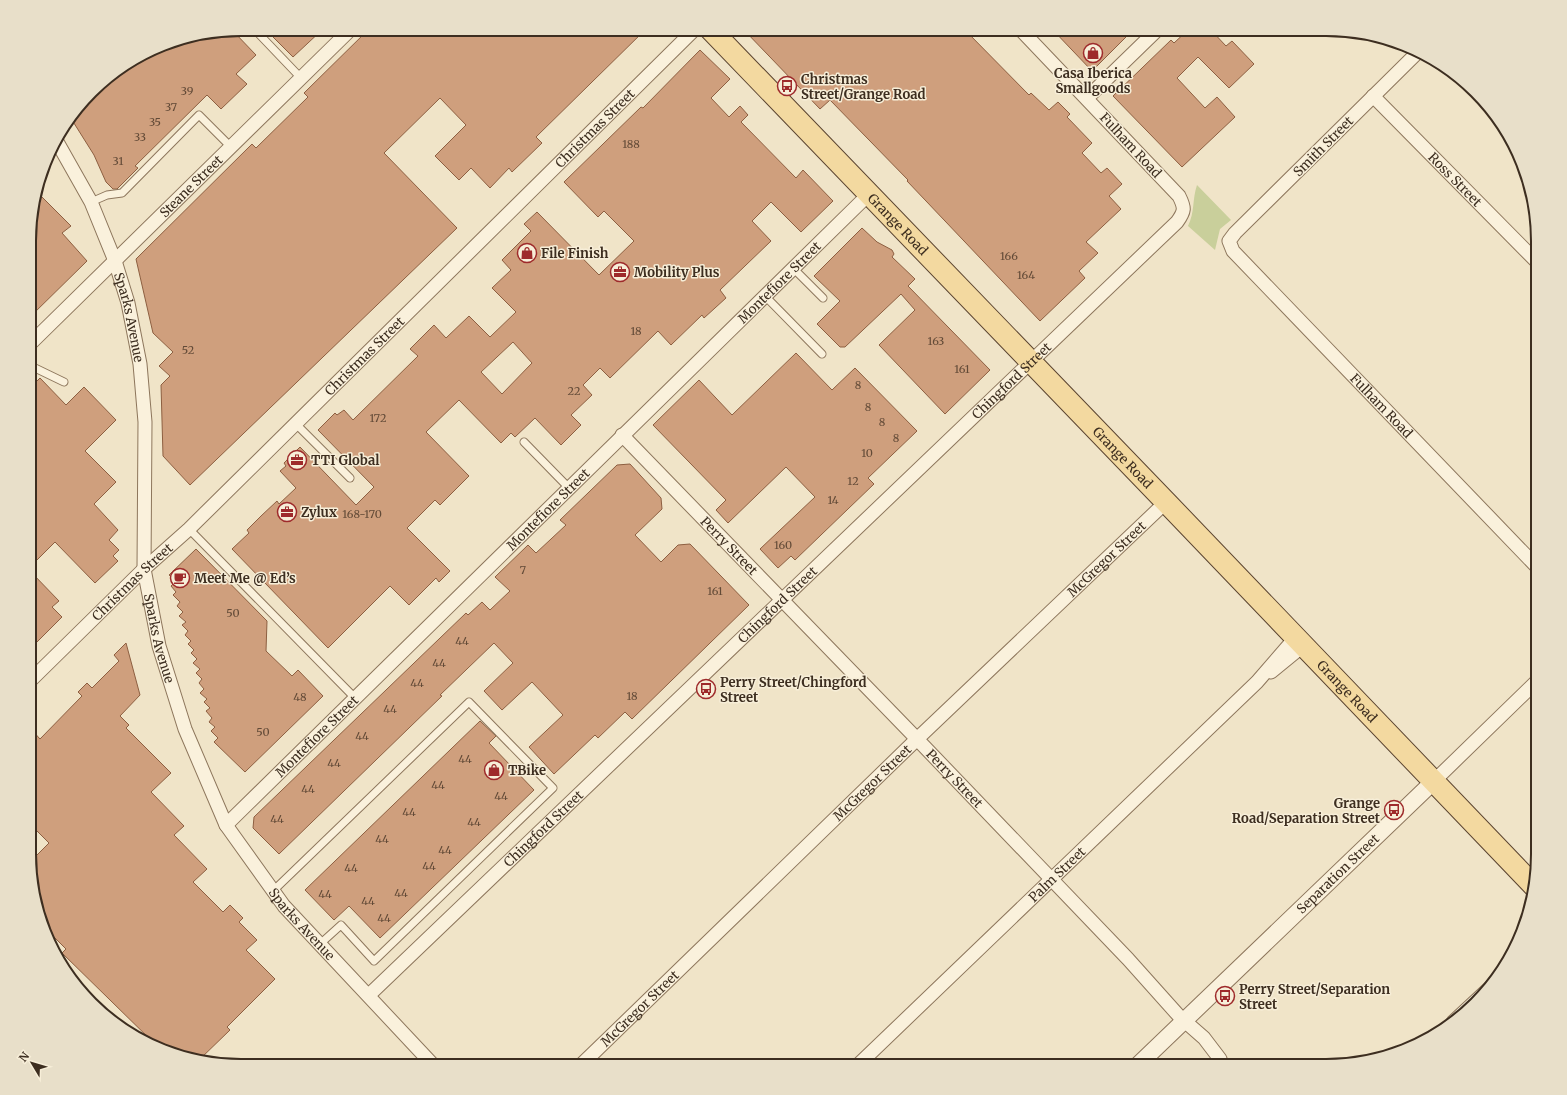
<svg xmlns="http://www.w3.org/2000/svg" width="1567" height="1095" font-family="Merriweather,serif">
<rect width="100%" height="100%" fill="#f0e4c8"/>
<path fill="#c9cf9b" d="M1197,185L1231,220L1220,229L1215,250L1188,226C1195,212 1192,200 1197,185Z"/>
<g fill="#cf9f7d" stroke="#8d5f41" fill-rule="evenodd">
<polygon points="265,29 323,29 293,57"/>
<polygon points="369,29 646,29 536,137 542,143 512,172 509,168 490,188 471,168 459,180 435,156 466,125 440,98 384,153 457,228 190,485 163,456 161,385 170,376 159,366 173,352 153,333 136,259 252,144 256,148 308,97 304,93"/>
<polygon points="743,29 964,29 1029,95 1031,93 1049,110 1058,102 1070,114 1067,117 1092,143 1082,153 1101,173 1107,168 1122,184 1109,196 1121,209 1086,242 1098,253 1079,271 1085,278 1040,321 907,181 908,180 830,100 820,109"/>
<polygon points="1052,29 1134,29 1092,71"/>
<polygon points="1189,29 1210,29 1226,46 1232,41 1254,64 1229,88 1198,57 1177,78 1205,108 1217,97 1235,117 1182,167 1113,96 1171,40 1174,43"/>
<polygon points="233,31 256,55 236,74 247,84 221,109 207,95 135,166 138,168 117,189 113,189 106,182 94,155 72,120 101,82 160,45"/>
<path d="M700,50L730,79L711,98L729,117L740,106L748,115L741,122L796,178L803,170L833,201L801,232L771,202L752,221L771,241L720,290L726,298L704,318L702,315L671,345L658,331L610,378L600,368L583,385L592,395L571,415L581,425L561,445L535,418L515,437L511,433L501,443L459,400L426,432L469,476L440,505L435,500L407,528L450,571L439,582L436,578L409,605L390,586L328,648L232,549L249,533L247,530L261,516L277,501L279,504L296,488L280,471L286,466L284,463L300,447L356,505L374,487L318,430L335,413L337,415L344,410L353,420L418,356L410,349L434,325L446,338L469,316L490,337L516,312L492,288L511,270L502,260L531,231L524,224L537,212L599,275L634,241L604,211L598,217L564,182L641,107L643,108ZM513,342L532,363L502,394L481,372Z"/>
<polygon points="37,192 71,226 62,233 87,261 31,316 31,213"/>
<polygon points="862,228 877,242 892,250 894,254 892,257 915,279 908,286 990,370 945,414 879,345 915,310 901,294 845,347 840,347 817,324 840,301 814,276"/>
<polygon points="796,353 832,390 855,368 917,431 868,478 874,484 795,560 791,556 778,568 760,549 815,497 786,467 728,523 716,510 726,500 653,425 699,380 732,415"/>
<polygon points="40,378 66,405 84,387 116,420 85,451 116,482 94,504 118,530 109,540 119,550 113,556 118,561 95,583 55,542 31,566 31,387"/>
<polygon points="630,464 661,498 662,509 635,535 661,562 678,545 690,544 749,605 632,719 625,712 598,738 595,735 554,774 529,747 563,715 532,682 502,710 484,691 513,663 494,643 440,695 442,696 279,854 253,828 254,817 466,613 468,615 482,602 490,610 510,591 495,577 528,545 536,553 566,525 560,520 617,465"/>
<polygon points="196,549 267,621 266,651 292,676 298,670 323,696 245,772 214,742 218,738 211,731 215,727 209,722 212,718 206,711 210,708 204,702 207,699 200,693 204,689 199,683 202,679 196,673 200,669 193,663 197,659 191,653 194,650 188,644 191,641 185,635 188,631 182,625 186,622 179,616 183,612 177,606 180,602 173,595 176,592 171,586 176,581 169,575"/>
<polygon points="31,572 59,601 52,607 62,617 31,648"/>
<polygon points="126,643 140,695 120,716 129,725 126,728 171,773 151,792 184,826 174,835 207,869 193,882 223,912 230,905 243,918 239,922 257,940 246,950 275,979 227,1027 230,1030 199,1060 172,1055 157,1046 62,953 66,949 47,930 31,882 31,861 49,843 31,825 31,729 40,739 82,696 78,692 87,683 92,688 119,661 114,655"/>
<polygon points="480,721 496,736 489,743 534,790 380,938 349,906 334,920 305,890"/>
</g>
<g fill="none" stroke-linecap="round" stroke-linejoin="round">
<g stroke="#8d765c" stroke-width="9">
<g id="service">
<polyline points="258,33 301,78"/>
<polyline points="91,202 107,195 122,193 199,115 231,147"/>
<polyline points="793,268 823,298"/>
<polyline points="765,296 822,354"/>
<polyline points="31,365 35,368 64,382"/>
<polyline points="295,423 350,478"/>
<polyline points="524,442 569,488"/>
<polyline points="189,529 355,698"/>
<polyline points="273,891 469,702 553,788 374,961 341,925 320,944"/>
</g>
</g>
<g stroke="#8d765c" stroke-width="15">
<g id="minor">
<path id="s1" d="M1417,53L1235,233L1229,241L1233,251L1538,568"/>
<path id="s2" d="M1373,96L1538,263"/>
<polyline points="1087,98 1158,29"/>
<path id="s3" d="M56,140L91,202L115,261L128,303L140,364L145,422L144,569L159,646L185,729L226,825L284,906L434,1066"/>
<path id="s4" d="M31,343L351,29"/>
<path id="s5" d="M622,435L917,739L1128,959L1179,1016L1204,1038L1220,1059"/>
<polyline points="1271,672 1304,645"/>
<path id="s6" d="M31,680L144,569L189,529L695,29"/>
<polyline points="1433,782 1538,680"/>
<path id="s7" d="M226,825L869,194"/>
<path id="s8" d="M369,995L1177,222C1185,211 1185,208 1179,196L1020,29"/>
<polyline points="1453,1022 1495,983"/>
<path id="s9" d="M580,1066L917,739L1166,502"/>
<path id="s10" d="M857,1066L1257,682L1296,637"/>
</g>
</g>
<g stroke="#8d765c" stroke-width="18">
<g id="tertiary">
<path id="s11" d="M1137,1066L1433,782"/>
</g>
</g>
<g stroke="#5b4430" stroke-width="23">
<g id="primary">
<path id="s12" d="M710,29L1166,502L1534,886"/>
</g>
</g>
<use href="#service" stroke="#faf1dc" stroke-width="7"/>
<use href="#minor" stroke="#faf1dc" stroke-width="13"/>
<use href="#tertiary" stroke="#faf1dc" stroke-width="16"/>
<use href="#primary" stroke="#f3d9a0" stroke-width="21"/>
</g>
<defs>
<g id="shop-ring" transform="scale(1)"><circle r="9.5" fill="#f7eed8" stroke="#9e2a2b" stroke-width="1.5"/><path d="M-5-2.5h2.3a2.7 3.5 0 0 1 5.4 0H5L5.5 6h-11ZM-1.5-2.5h3a1.5 2.3 0 0 0-3 0Z" fill="#9e2a2b"/></g>
<g id="bus-ring" transform="scale(1)"><circle r="9.5" fill="#f7eed8" stroke="#9e2a2b" stroke-width="1.5"/><path d="M-5-6H5V4H4V6H2V4H-2V6H-4V4H-5ZM-3.5-4V0h7V-4ZM-3.5 1.2v1.5H-2V1.2ZM2 1.2v1.5H3.5V1.2Z" fill="#9e2a2b"/></g>
<g id="office-ring" transform="scale(1)"><circle r="9.5" fill="#f7eed8" stroke="#9e2a2b" stroke-width="1.5"/><path d="M-6-3h4V-5.5h4V-3h4V5H-6ZM-1-4.5V-3h2v-1.5ZM-6 0V1H6V0Z" fill="#9e2a2b"/></g>
<g id="cafe-ring" transform="scale(1)"><circle r="9.5" fill="#f7eed8" stroke="#9e2a2b" stroke-width="1.5"/><path d="M-5.5-4.5H6V0H3Q3 3.5 0 3.5H-2.5Q-5.5 3.5-5.5 0ZM3-3.2v2h1.7v-2ZM-6 4.5H4V6H-6Z" fill="#9e2a2b"/></g>
</defs>
<g fill-rule="evenodd">
<use href="#shop-ring" x="1093" y="53"/>
<use href="#bus-ring" x="787" y="86"/>
<use href="#shop-ring" x="527" y="253"/>
<use href="#office-ring" x="620" y="272"/>
<use href="#office-ring" x="297" y="460"/>
<use href="#office-ring" x="287" y="512"/>
<use href="#cafe-ring" x="180" y="578"/>
<use href="#bus-ring" x="706" y="689"/>
<use href="#shop-ring" x="494" y="770"/>
<use href="#bus-ring" x="1394" y="810"/>
<use href="#bus-ring" x="1225" y="996"/>
</g>
<g text-anchor="middle" stroke-width="3" stroke-linejoin="round" paint-order="stroke">
<g font-size="11" fill="#624a37">
<text x="187" y="95">39</text>
<text x="171" y="111">37</text>
<text x="155" y="126">35</text>
<text x="140" y="141">33</text>
<text x="631" y="148">188</text>
<text x="118" y="165">31</text>
<text x="1009" y="260">166</text>
<text x="1026" y="279">164</text>
<text x="636" y="335">18</text>
<text x="936" y="345">163</text>
<text x="188" y="354">52</text>
<text x="962" y="373">161</text>
<text x="858" y="389">8</text>
<text x="574" y="395">22</text>
<text x="868" y="411">8</text>
<text x="378" y="422">172</text>
<text x="882" y="426">8</text>
<text x="896" y="442">8</text>
<text x="867" y="457">10</text>
<text x="853" y="485">12</text>
<text x="833" y="504">14</text>
<text x="362" y="518">168-170</text>
<text x="783" y="549">160</text>
<text x="523" y="574">7</text>
<text x="715" y="595">161</text>
<text x="233" y="617">50</text>
<text x="462" y="645">44</text>
<text x="439" y="667">44</text>
<text x="417" y="687">44</text>
<text x="632" y="700">18</text>
<text x="300" y="701">48</text>
<text x="390" y="713">44</text>
<text x="263" y="736">50</text>
<text x="362" y="740">44</text>
<text x="465" y="763">44</text>
<text x="334" y="767">44</text>
<text x="438" y="789">44</text>
<text x="308" y="793">44</text>
<text x="501" y="800">44</text>
<text x="409" y="816">44</text>
<text x="277" y="823">44</text>
<text x="474" y="826">44</text>
<text x="382" y="843">44</text>
<text x="445" y="854">44</text>
<text x="429" y="870">44</text>
<text x="351" y="872">44</text>
<text x="401" y="897">44</text>
<text x="325" y="898">44</text>
<text x="368" y="905">44</text>
<text x="384" y="922">44</text>
</g>
<g font-size="13" font-weight="bold" fill="#3d2e20" stroke="#f7eed8" text-anchor="start">
<text x="1093" y="78" text-anchor="middle">Casa Iberica<tspan x="1093" dy="15">Smallgoods</tspan></text>
<text x="801" y="84">Christmas<tspan x="801" dy="15">Street/Grange Road</tspan></text>
<text x="541" y="258">File Finish</text>
<text x="634" y="277">Mobility Plus</text>
<text x="311" y="465">TTI Global</text>
<text x="301" y="517">Zylux</text>
<text x="194" y="583">Meet Me @ Ed’s</text>
<text x="720" y="687">Perry Street/Chingford<tspan x="720" dy="15">Street</tspan></text>
<text x="508" y="775">TBike</text>
<text x="1380" y="808" text-anchor="end">Grange<tspan x="1380" dy="15">Road/Separation Street</tspan></text>
<text x="1239" y="994">Perry Street/Separation<tspan x="1239" dy="15">Street</tspan></text>
</g>
<g font-size="13" fill="#3d2e20" stroke="#f7eed8">
<text dy="5" stroke="none"><textPath href="#s6" startOffset="789">Christmas Street</textPath></text>
<text transform="translate(1131 145) rotate(47)" y="5">Fulham Road</text>
<text transform="translate(1323 146) rotate(-45)" y="5">Smith Street</text>
<text dy="5" stroke="none"><textPath href="#s2" startOffset="117">Ross Street</textPath></text>
<text dy="5" stroke="none"><textPath href="#s4" startOffset="224">Steane Street</textPath></text>
<text dy="5" stroke="none"><textPath href="#s12" startOffset="271">Grange Road</textPath></text>
<text dy="5" stroke="none"><textPath href="#s7" startOffset="775">Montefiore Street</textPath></text>
<text dy="5" stroke="none"><textPath href="#s3" startOffset="193">Sparks Avenue</textPath></text>
<text dy="5" stroke="none"><textPath href="#s6" startOffset="465">Christmas Street</textPath></text>
<text dy="5" stroke="none"><textPath href="#s8" startOffset="889">Chingford Street</textPath></text>
<text dy="5" stroke="none"><textPath href="#s1" startOffset="491">Fulham Road</textPath></text>
<text dy="5" stroke="none"><textPath href="#s12" startOffset="595">Grange Road</textPath></text>
<text dy="5" stroke="none"><textPath href="#s7" startOffset="451">Montefiore Street</textPath></text>
<text dy="5" stroke="none"><textPath href="#s5" startOffset="154">Perry Street</textPath></text>
<text dy="5" stroke="none"><textPath href="#s9" startOffset="731">McGregor Street</textPath></text>
<text dy="5" stroke="none"><textPath href="#s6" startOffset="141">Christmas Street</textPath></text>
<text dy="5" stroke="none"><textPath href="#s8" startOffset="565">Chingford Street</textPath></text>
<text dy="5" stroke="none"><textPath href="#s3" startOffset="517">Sparks Avenue</textPath></text>
<text dy="5" stroke="none"><textPath href="#s12" startOffset="919">Grange Road</textPath></text>
<text dy="5" stroke="none"><textPath href="#s7" startOffset="127">Montefiore Street</textPath></text>
<text dy="5" stroke="none"><textPath href="#s5" startOffset="478">Perry Street</textPath></text>
<text dy="5" stroke="none"><textPath href="#s9" startOffset="407">McGregor Street</textPath></text>
<text dy="5" stroke="none"><textPath href="#s8" startOffset="241">Chingford Street</textPath></text>
<text dy="5" stroke="none"><textPath href="#s10" startOffset="277">Palm Street</textPath></text>
<text dy="5" stroke="none"><textPath href="#s11" startOffset="278">Separation Street</textPath></text>
<text dy="5" stroke="none"><textPath href="#s3" startOffset="841">Sparks Avenue</textPath></text>
<text dy="5" stroke="none"><textPath href="#s9" startOffset="83">McGregor Street</textPath></text>
</g>
</g>
<path d="M0 0H1567V1095H0ZM241 36H1326A205 205 0 0 1 1531 241V854A205 205 0 0 1 1326 1059H241A205 205 0 0 1 36 854V241A205 205 0 0 1 241 36Z" fill="#e8dfc9" fill-rule="evenodd"/>
<path fill="none" stroke="#3d2e20" stroke-width="2" d="M241 36H1326A205 205 0 0 1 1531 241V854A205 205 0 0 1 1326 1059H241A205 205 0 0 1 36 854V241A205 205 0 0 1 241 36Z"/>
<g transform="translate(32 1063) rotate(308)" stroke="#f7eed8" stroke-width="3" paint-order="stroke">
<path d="M0-3L7 15L0 10L-7 15Z" fill="#3d2e20"/>
<text y="-6" font-size="11" font-weight="bold" text-anchor="middle" fill="#3d2e20">N</text>
</g>
</svg>
